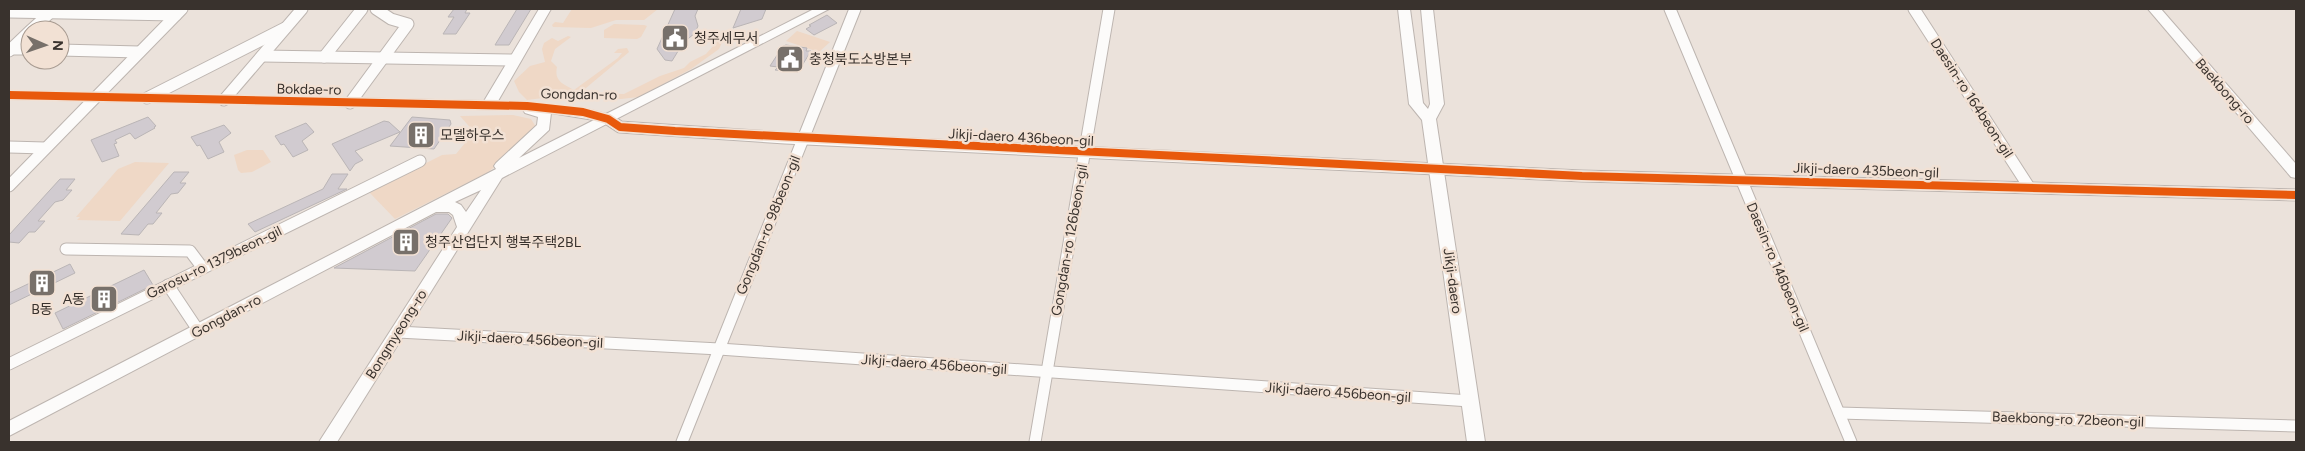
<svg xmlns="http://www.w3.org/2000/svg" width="2305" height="451" font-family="Figtree,'Noto Sans KR',sans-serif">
<rect width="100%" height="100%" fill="#ebe2db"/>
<g fill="#efd8c6">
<polygon points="572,9 658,9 644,20 616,20 591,28 553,27 552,25 555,22 563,23"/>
<polygon points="614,24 644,25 647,26 641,37 637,39 604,38 604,30"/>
<polygon points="797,31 830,42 819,52 786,41"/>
<path d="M723,35L725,36L719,49L691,69L639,97L621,99L551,97L527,100L519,92L514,81L530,66L545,62L542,49L544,43L552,38L558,41L568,36L571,37L555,49L551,61L557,67C554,81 563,84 574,90L618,58L622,53H614L618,49L627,48L629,52L580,93L624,94L660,76L684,68L690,62L706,54Z"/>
<polygon points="513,115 531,119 536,127 512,153 487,173 395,219 369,192 442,155 456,154 474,132 460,116"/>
<polygon points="247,150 263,150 271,162 252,172 241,173 238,170 234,155"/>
<polygon points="135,162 169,163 120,221 77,220 80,217 76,217 118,169"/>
</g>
<g fill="#d1cbd0" stroke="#bab5b6">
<polygon points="454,9 467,9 465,13 470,13 456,34 443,34 454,17 448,17"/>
<polygon points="517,9 531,9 509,45 495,45"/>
<polygon points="675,9 698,9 695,16 698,26 695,33 683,43 672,61 665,60 657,49"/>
<polygon points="741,9 766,9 762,19 733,28"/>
<polygon points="827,15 837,23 814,35 806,29 811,26 809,25"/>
<polygon points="786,45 807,48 806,51 811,51 798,72 775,70 778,67 770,66 783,46"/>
<polygon points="148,117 156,126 154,127 155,128 135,139 130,133 115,140 117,143 114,144 119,156 102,162 91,140"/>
<polygon points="412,117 450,120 451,124 434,149 390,146"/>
<polygon points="384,121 389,122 400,132 355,151 363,160 355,164 350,171 332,144"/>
<polygon points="306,123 314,132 302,141 308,150 293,157 284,144 281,145 275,136"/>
<polygon points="224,125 231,133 219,142 224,152 208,159 200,145 197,146 191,137"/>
<polygon points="174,172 189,172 180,183 186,183 178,193 171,194 156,213 162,213 153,224 148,224 139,235 121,234"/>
<polygon points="332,174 348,174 338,189 347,189 255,232 248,224 323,189"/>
<polygon points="60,179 75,179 66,190 72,190 63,200 55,202 38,221 45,221 35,232 29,232 19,243 9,242 9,235"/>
<polygon points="436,214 448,214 452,218 415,271 334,268"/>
<polygon points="70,264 75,273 9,305 9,293"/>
<polygon points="144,270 153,285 63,329 55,313"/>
</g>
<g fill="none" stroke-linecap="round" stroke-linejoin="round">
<g stroke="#bdb5b0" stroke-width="13">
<g id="minor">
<polyline points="1670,9 1851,442"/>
<polyline points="1914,9 2029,187"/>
<polyline points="9,12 176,15"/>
<polyline points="31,30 52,11"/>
<polyline points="9,49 30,49"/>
<polyline points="60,50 139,52"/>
<polyline points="9,51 30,31"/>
<polyline points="262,56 514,60"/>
<polyline points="324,57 362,9"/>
<polyline points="147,98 285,28"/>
<polyline points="224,100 302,9"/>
<polyline points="350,103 408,24 391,19 376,9"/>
<polyline points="608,119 620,127 785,138 1582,176 2296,195"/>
<polyline points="9,147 45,148"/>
<polyline points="9,186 182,9"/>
<polyline points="66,249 190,251 202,267"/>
<polyline points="168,285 198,330"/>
<polyline points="398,332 719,349 1470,401"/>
<polyline points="9,364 420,161"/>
<polyline points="1839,413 2296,426"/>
<polyline points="682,442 855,9"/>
<polyline points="1035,442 1109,9"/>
</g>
</g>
<g stroke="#bdb5b0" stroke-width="2">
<g id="tertiary">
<path d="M539,9H551L498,101L583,108L606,114L814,9H829L502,178L337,442H319L457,227L453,215L449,212H436L9,436V421L496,169L494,166L496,163L537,125L538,117L525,113L523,110L9,99V91L484,101ZM551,113L594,120L519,158L549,130ZM481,190L466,212L461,205L455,202Z"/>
<polygon points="1398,9 1410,9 1423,103 1428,109 1430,104 1421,9 1433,9 1444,104 1436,119 1485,442 1467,442 1422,120 1409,104"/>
<polygon points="2148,9 2161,9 2296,164 2296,178 2291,177"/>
</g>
</g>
<use href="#minor" stroke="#fcfbfa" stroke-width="11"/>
<use href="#tertiary" fill="#fcfbfa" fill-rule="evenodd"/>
<g stroke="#f2e1d4" stroke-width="11">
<polyline id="cycleway" points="9,95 527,106 583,112 608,119 620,127 675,131 1582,176 2296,195"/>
</g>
<use href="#cycleway" stroke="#e8590c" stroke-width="8"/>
</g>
<defs>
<g id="civic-square" transform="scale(1.4375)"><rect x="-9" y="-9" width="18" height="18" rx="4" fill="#77706a" stroke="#f2e1d4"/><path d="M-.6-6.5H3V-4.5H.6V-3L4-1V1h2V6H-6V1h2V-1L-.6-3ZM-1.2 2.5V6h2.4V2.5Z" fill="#fff"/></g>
<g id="building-square" transform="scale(1.4375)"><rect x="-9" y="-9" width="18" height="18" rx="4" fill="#77706a" stroke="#f2e1d4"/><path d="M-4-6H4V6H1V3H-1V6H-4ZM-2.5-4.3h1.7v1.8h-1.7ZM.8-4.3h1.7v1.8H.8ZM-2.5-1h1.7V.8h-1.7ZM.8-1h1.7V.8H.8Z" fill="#fff"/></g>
</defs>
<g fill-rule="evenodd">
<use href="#civic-square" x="675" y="38"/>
<use href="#civic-square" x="790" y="59"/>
<use href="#building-square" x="421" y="135"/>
<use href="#building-square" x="406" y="242"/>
<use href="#building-square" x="42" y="283"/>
<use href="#building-square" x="104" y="299"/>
</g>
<g text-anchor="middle" stroke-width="5" stroke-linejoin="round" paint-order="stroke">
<g font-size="14" fill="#39322d" stroke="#f2e1d4" text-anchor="start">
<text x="694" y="43">청주세무서</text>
<text x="809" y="64">충청북도소방본부</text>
<text x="440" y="140">모델하우스</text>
<text x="425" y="247">청주산업단지 행복주택2BL</text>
<text x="85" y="304" text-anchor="end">A동</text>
<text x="42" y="314" text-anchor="middle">B동</text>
</g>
<g font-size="14" fill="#39322d" stroke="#f2e1d4">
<text transform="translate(309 89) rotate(1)" y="5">Bokdae-ro</text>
<text transform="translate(2225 91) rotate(49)" y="5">Baekbong-ro</text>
<text transform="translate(579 94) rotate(1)" y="5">Gongdan-ro</text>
<text transform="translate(1972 98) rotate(57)" y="5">Daesin-ro 164beon-gil</text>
<text transform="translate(1021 137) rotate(3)" y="5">Jikji-daero 436beon-gil</text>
<text transform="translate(1866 170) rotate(2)" y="5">Jikji-daero 435beon-gil</text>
<text transform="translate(768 225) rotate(-68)" y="5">Gongdan-ro 98beon-gil</text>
<text transform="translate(1069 240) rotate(-80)" y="5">Gongdan-ro 126beon-gil</text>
<text transform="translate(214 262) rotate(-26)" y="5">Garosu-ro 1379beon-gil</text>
<text transform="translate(1778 267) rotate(67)" y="5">Daesin-ro 146beon-gil</text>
<text transform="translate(1453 281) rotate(82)" y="5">Jikji-daero</text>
<text transform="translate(226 316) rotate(-28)" y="5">Gongdan-ro</text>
<text transform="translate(396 334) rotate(-58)" y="5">Bongmyeong-ro</text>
<text transform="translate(530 339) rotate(3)" y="5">Jikji-daero 456beon-gil</text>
<text transform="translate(934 364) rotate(4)" y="5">Jikji-daero 456beon-gil</text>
<text transform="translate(1338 392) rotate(4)" y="5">Jikji-daero 456beon-gil</text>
<text transform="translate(2068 419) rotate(2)" y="5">Baekbong-ro 72beon-gil</text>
</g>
</g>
<rect width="2305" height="451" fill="none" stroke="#39322d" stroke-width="20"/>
<g transform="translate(45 45) rotate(92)"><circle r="24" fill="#f2e1d4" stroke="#a89b91"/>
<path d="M0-4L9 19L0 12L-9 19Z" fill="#77706a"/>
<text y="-8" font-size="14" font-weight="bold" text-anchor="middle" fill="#39322d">N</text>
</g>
</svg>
